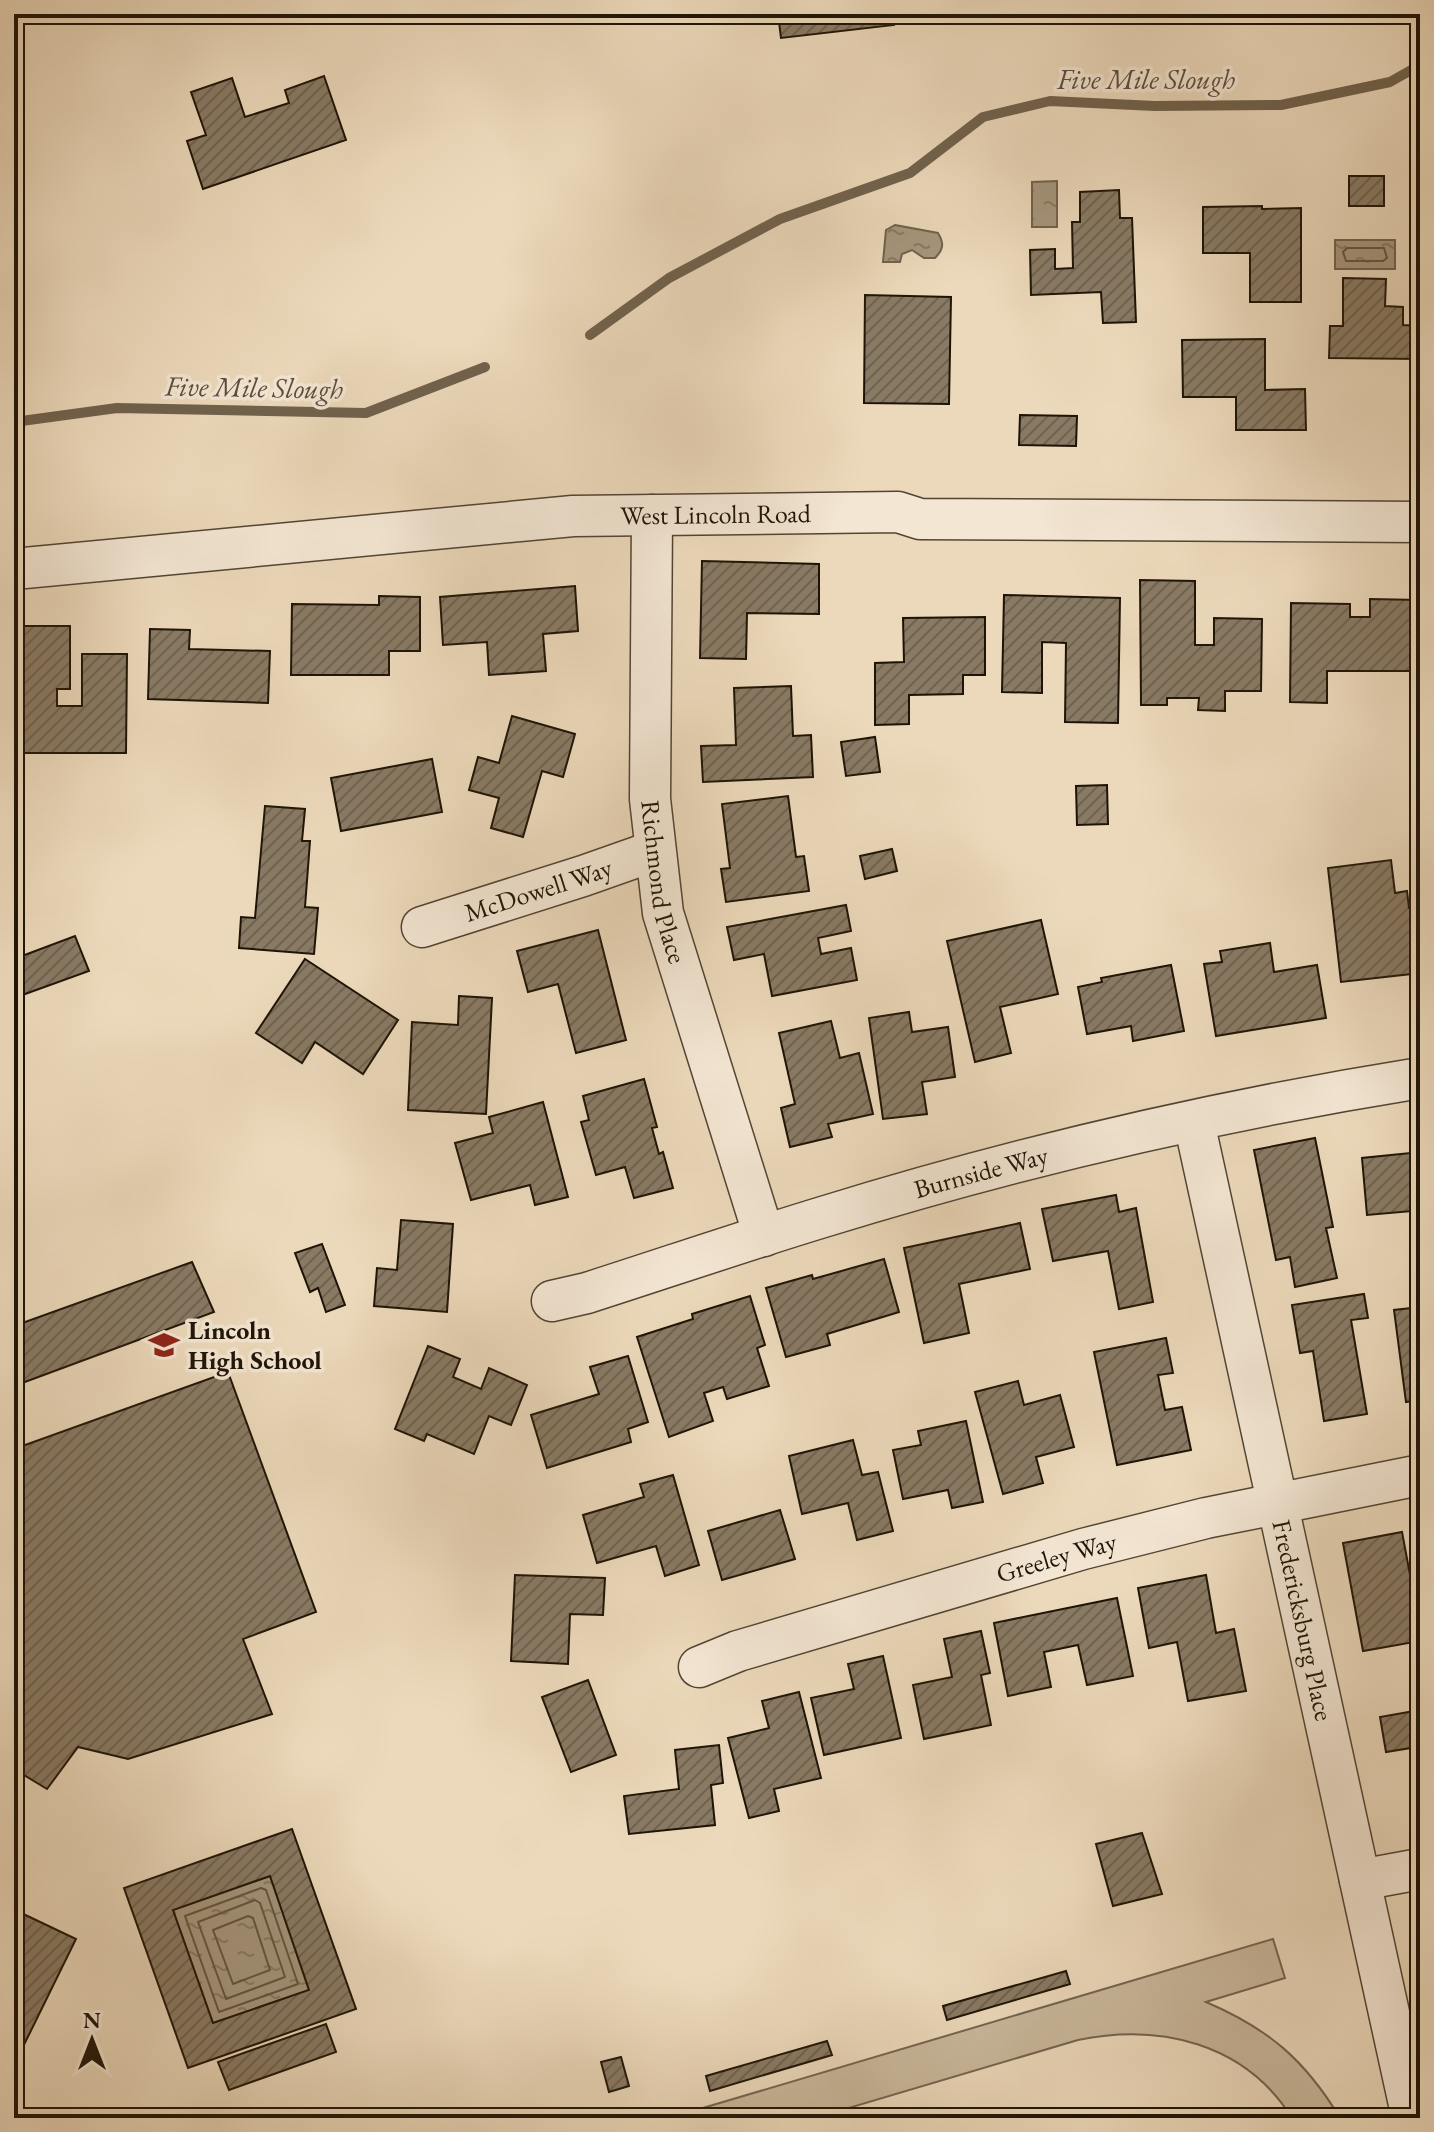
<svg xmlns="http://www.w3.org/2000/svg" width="1434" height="2132" font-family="'EB Garamond',serif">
<defs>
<pattern id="water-ripples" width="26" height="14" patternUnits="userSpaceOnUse" patternTransform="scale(2)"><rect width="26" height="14" fill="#a6967d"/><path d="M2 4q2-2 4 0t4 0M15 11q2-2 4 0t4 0" fill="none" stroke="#877964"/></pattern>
<pattern id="building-hatch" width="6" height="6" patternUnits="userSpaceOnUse" patternTransform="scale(2)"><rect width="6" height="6" fill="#897a64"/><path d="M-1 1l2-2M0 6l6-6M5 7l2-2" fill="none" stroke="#6f6350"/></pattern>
</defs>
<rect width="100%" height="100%" fill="#ecd9bb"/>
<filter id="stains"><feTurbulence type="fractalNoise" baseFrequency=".0025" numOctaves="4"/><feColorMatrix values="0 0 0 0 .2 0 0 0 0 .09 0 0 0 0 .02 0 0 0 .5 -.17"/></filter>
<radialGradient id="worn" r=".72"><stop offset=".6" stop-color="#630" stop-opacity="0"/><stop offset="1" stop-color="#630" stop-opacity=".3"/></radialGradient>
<path fill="#c9b89c" stroke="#746651" stroke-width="2" d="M1273,1939L1285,1978L1206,2002C1269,2029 1305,2060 1340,2118H1292C1245,2043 1160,2023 1078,2040L815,2118H669Z"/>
<g fill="url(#water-ripples)" stroke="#70624d" stroke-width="2">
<polygon points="1057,181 1057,227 1032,227 1032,182"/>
<path d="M895,225L938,233C944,243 944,249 935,258H924L912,250L902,254L900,262H883L886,230Z"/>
<rect x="1335" y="240" width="60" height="29"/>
<polygon points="270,1876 309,1990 213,2023 173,1910"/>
</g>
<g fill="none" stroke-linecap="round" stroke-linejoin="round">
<g stroke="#625542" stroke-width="2">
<polygon points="1347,248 1384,248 1387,258 1383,261 1346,261 1343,252"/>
<polygon points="261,1888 266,1890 298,1984 219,2012 185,1916"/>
<polygon points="255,1900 260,1903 285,1977 226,1999 198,1922"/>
<polygon points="248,1916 253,1918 270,1970 233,1984 213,1930"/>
</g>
<g stroke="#70624d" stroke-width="10">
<polyline points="590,335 669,278 780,219 910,173 983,117 1050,101 1155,106 1281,105 1390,82 1420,65"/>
<polyline points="14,422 117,408 366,413 485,367"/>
</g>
</g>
<g fill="url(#building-hatch)" stroke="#1e1406" stroke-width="2" fill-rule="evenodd">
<polygon points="778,14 892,14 894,25 781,38"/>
<polygon points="324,76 346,140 203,189 187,141 206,135 191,92 232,78 245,117 289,103 285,90"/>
<rect x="1349" y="176" width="35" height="30"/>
<polygon points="1119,190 1120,218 1132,218 1136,322 1103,323 1101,292 1031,295 1030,250 1055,249 1055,269 1073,268 1072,222 1080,222 1080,192"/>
<polygon points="1262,206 1262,209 1301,208 1301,302 1250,302 1250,253 1203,253 1203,207"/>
<polygon points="1343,278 1386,279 1385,306 1403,307 1403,325 1420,326 1420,359 1329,358 1330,326 1343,326"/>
<polygon points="865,295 951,297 949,404 864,403"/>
<polygon points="1265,339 1265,390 1305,389 1306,430 1236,430 1236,397 1183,397 1182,340"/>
<polygon points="1020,415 1077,416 1076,446 1019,445"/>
<polygon points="702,561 819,564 819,614 747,613 746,659 700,658"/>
<polygon points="1140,580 1195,581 1195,645 1214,645 1214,618 1262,619 1261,691 1225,691 1225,711 1198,710 1199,698 1167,698 1167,705 1141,705"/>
<polygon points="575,586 578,631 543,634 546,671 489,675 487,642 443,645 440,597"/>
<polygon points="1004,595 1120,598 1118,723 1065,722 1066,643 1042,642 1042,693 1002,692"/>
<polygon points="379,596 420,597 420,651 389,651 389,675 291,675 292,604 379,605"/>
<polygon points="1370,599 1420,600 1420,671 1327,671 1327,703 1290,702 1291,603 1350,604 1350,617 1370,617"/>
<polygon points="985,617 985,675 963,675 963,694 909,695 909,724 875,725 875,663 904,662 903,618"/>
<polygon points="14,626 70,626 70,689 57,689 57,706 82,706 82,654 127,654 126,753 20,753 20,689 14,689"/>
<polygon points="150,629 190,630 189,649 270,651 268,703 148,699"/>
<polygon points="791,686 793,736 811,735 813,777 703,782 701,746 736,745 734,688"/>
<polygon points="512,716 575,734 563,777 542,771 523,837 491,828 499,798 469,790 478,757 499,763"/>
<polygon points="875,737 880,772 846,776 841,742"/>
<polygon points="432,759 442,812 341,831 331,778"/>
<polygon points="1107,785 1108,824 1077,825 1076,786"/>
<polygon points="788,796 796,857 804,856 809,891 726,902 721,869 730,868 722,804"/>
<polygon points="265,806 305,809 302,841 310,841 305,907 318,908 314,954 239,948 241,917 255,918"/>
<polygon points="892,849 897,871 865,879 860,856"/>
<polygon points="1391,860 1395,893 1407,891 1409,908 1420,907 1420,973 1341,982 1328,868"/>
<polygon points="846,905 851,931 818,938 821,954 851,948 857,980 772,996 764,954 734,960 727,927"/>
<polygon points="1041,920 1058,994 1000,1007 1011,1053 975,1062 947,941"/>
<polygon points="598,930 626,1040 576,1053 558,984 528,992 517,951"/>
<polygon points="75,936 89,971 14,998 14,959"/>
<polygon points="1270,943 1274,972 1317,965 1326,1018 1216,1036 1204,964 1222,962 1220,951"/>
<polygon points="305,959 398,1020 363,1074 315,1042 302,1063 256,1033"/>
<polygon points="1171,965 1184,1031 1133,1041 1131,1026 1087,1034 1078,987 1102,982 1101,978"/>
<polygon points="459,996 492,998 486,1114 408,1110 412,1022 458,1025"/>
<polygon points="909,1012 912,1032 948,1027 955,1077 922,1082 927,1114 883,1119 869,1018"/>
<polygon points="831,1021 840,1058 859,1053 873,1114 828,1124 832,1137 790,1147 781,1108 795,1104 779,1033"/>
<polygon points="644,1079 657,1127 652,1128 659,1154 663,1152 673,1188 634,1198 625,1167 596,1175 581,1122 589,1120 583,1096"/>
<polygon points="543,1102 568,1197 535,1205 530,1185 471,1200 455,1143 493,1133 489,1117"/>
<polygon points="1315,1138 1333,1227 1326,1228 1337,1278 1295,1287 1290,1257 1276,1260 1254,1150"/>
<polygon points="1420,1152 1420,1229 1414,1230 1412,1211 1367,1215 1362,1158"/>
<polygon points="1116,1195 1119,1212 1136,1208 1153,1302 1119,1309 1108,1251 1053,1261 1042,1209"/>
<polygon points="401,1220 453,1224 447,1312 374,1306 377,1268 397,1270"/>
<polygon points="1020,1223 1030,1269 959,1284 969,1333 924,1343 904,1248"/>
<polygon points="322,1244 345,1305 326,1312 318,1288 310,1292 295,1253"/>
<polygon points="884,1259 899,1312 827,1334 830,1345 786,1357 766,1288 812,1275 813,1279"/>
<polygon points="192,1262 214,1312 14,1386 14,1326"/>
<polygon points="1364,1294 1368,1318 1351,1320 1367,1414 1324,1421 1313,1351 1300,1353 1292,1305"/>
<polygon points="750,1296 765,1345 757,1348 769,1386 727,1399 723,1387 704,1393 713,1421 669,1437 637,1337 693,1319 692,1314"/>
<polygon points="1420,1307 1420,1400 1406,1402 1394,1310"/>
<polygon points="1166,1338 1173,1373 1158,1375 1165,1410 1182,1407 1191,1450 1117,1465 1094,1352"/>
<polygon points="428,1346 460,1359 453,1377 481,1389 489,1368 527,1385 511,1425 489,1416 474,1454 427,1434 424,1441 395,1429"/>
<polygon points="628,1356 648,1422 628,1429 631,1442 547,1468 531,1415 599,1394 590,1367"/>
<polygon points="228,1372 316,1612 243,1639 272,1714 128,1759 78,1747 47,1789 14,1769 14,1449"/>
<polygon points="1018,1381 1024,1405 1060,1395 1074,1447 1036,1457 1043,1483 1003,1494 975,1392"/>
<polygon points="966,1421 983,1502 952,1508 948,1490 903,1499 893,1450 921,1445 918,1431"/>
<polygon points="853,1440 862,1475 878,1472 893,1531 857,1540 848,1503 802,1514 789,1456"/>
<polygon points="673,1475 699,1565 665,1576 656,1546 597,1563 583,1515 644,1497 640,1484"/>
<polygon points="780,1510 795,1559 722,1580 708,1531"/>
<polygon points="1402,1532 1420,1628 1420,1641 1363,1651 1343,1543"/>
<polygon points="515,1575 605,1578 603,1615 570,1614 568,1664 511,1661"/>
<polygon points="1206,1575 1216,1633 1234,1629 1246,1691 1188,1701 1177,1642 1149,1648 1138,1588"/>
<polygon points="1117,1598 1133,1676 1087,1685 1078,1645 1044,1652 1051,1687 1008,1696 994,1623"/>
<polygon points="981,1631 990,1673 981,1675 991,1725 924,1739 913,1685 952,1677 944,1639"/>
<polygon points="883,1656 901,1738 824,1755 811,1698 854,1689 848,1664"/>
<polygon points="588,1680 616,1755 571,1772 542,1697"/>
<polygon points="799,1692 821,1778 774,1789 779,1811 749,1818 728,1738 769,1728 762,1701"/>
<polygon points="1420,1710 1420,1797 1411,1748 1386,1752 1380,1717"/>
<polygon points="719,1745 723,1783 711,1785 715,1825 629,1834 624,1796 679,1789 675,1750"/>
<path d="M292,1829L356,2009L188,2068L124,1888ZM270,1876L309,1990L213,2023L173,1910Z"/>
<polygon points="1142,1833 1162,1894 1113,1906 1096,1844"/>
<polygon points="17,1911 76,1939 18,2057 14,2055 14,1917"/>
<polygon points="1066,1971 1070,1984 947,2020 943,2006"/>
<polygon points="326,2024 336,2052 229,2090 218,2062"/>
<polygon points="827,2041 832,2055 710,2091 706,2076"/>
<polygon points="621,2057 629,2086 609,2092 601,2062"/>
</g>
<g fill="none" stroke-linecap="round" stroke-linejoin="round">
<g stroke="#524533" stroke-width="43">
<g id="minor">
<path id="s1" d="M652,515L650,799L663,913L764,1236"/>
<path id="s2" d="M14,569L573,516L898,512L920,519L1420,522"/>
<path id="s3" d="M422,927L583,876L654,851"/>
<path id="s4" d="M1194,1122L1412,2118"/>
<path id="s5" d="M552,1301L587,1293C665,1268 744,1241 823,1217C1017,1157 1220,1110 1420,1078"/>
<path id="s6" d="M699,1667L738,1651L1083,1549L1206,1518L1420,1475"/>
<polyline points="1360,1880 1420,1869"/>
</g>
</g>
<use href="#minor" stroke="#f3e6d3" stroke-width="40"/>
</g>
<defs>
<g id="school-bare" transform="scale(2.4)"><path d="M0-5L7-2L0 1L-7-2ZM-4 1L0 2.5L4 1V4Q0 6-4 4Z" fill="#8f2418" stroke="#f3e6d3" stroke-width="2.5" paint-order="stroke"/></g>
</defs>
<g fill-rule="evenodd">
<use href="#school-bare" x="164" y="1345"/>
</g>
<g text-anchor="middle" stroke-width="7" stroke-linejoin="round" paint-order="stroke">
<g font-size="26" fill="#1e1406" stroke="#f3e6d3">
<text dy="9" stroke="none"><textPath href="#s2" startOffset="704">West Lincoln Road</textPath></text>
<text dy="9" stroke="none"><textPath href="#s1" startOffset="368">Richmond Place</textPath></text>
<text dy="9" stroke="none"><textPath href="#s3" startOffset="122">McDowell Way</textPath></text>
<text dy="9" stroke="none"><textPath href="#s5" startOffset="448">Burnside Way</textPath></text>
<text dy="9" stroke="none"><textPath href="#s6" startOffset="374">Greeley Way</textPath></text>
<text dy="9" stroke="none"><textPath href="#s4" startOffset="510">Fredericksburg Place</textPath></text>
</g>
<g font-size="26" font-weight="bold" fill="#1e1406" stroke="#f3e6d3" text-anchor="start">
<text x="188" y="1339">Lincoln<tspan x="188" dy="30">High School</tspan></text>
</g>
<g font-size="28" font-style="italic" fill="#5b4e3c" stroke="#f3e6d3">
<text x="1146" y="89">Five Mile Slough</text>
<text transform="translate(254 387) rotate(1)" y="10">Five Mile Slough</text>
</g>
</g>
<rect width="1434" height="2132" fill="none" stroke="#ecd9bb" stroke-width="48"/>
<rect x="16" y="16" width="1402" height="2100" fill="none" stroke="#1e1406" stroke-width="4"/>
<rect x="24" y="24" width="1386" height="2084" fill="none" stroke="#1e1406" stroke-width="2"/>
<g transform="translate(92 2040)" stroke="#f3e6d3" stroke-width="6" paint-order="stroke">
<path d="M0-6L14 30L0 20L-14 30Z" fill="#1e1406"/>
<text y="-12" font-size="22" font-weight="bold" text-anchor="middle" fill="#1e1406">N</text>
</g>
<rect width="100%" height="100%" filter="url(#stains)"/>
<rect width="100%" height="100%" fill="url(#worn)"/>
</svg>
